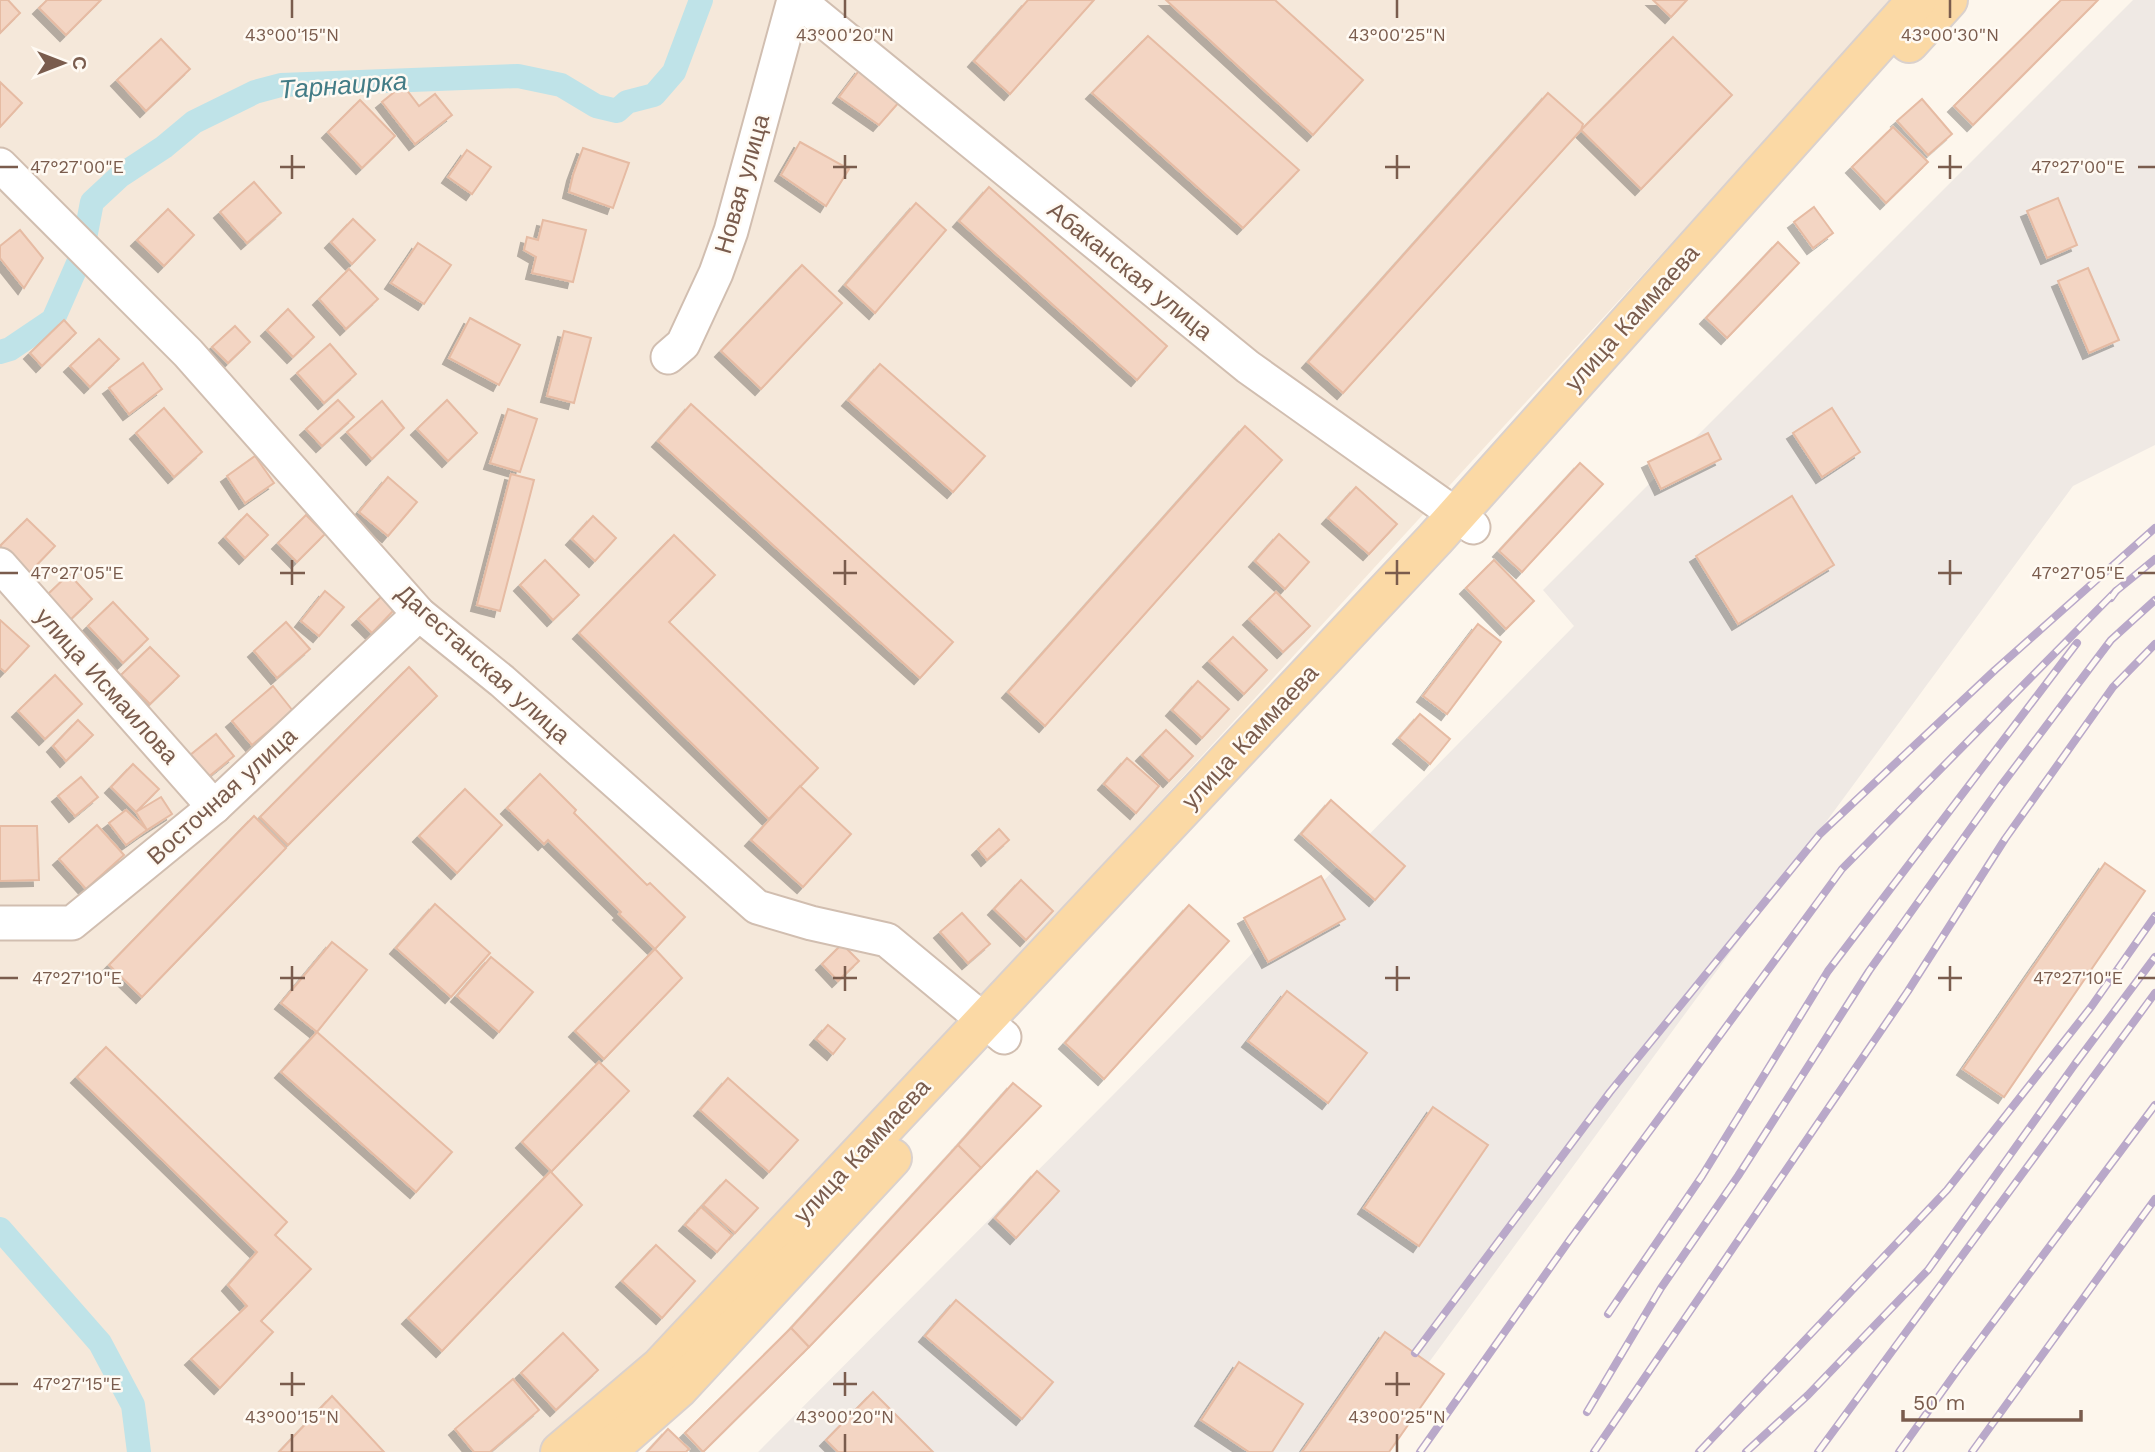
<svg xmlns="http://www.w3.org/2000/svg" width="2155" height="1452" font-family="'Work Sans',sans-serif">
<defs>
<filter id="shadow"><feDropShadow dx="-6" dy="6" stdDeviation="0" flood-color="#0004"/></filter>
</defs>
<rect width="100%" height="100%" fill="#fdf6ec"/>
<polygon fill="#f5e8da" points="0,0 1894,0 648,1361 541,1452 0,1452"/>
<polygon fill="#efe9e4" points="2133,0 2155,0 2155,445 2073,486 1363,1452 758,1452 1114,1094 1574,626 1543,590"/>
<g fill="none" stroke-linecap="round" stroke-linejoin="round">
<g stroke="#bfe3e8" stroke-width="24">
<polyline points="0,352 10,349 53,320 82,254 92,202 120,176 164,147 194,122 255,92 281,85 518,76 561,85 596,106 617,111 627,102 654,95 674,72 701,0"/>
<polyline points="0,1229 100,1343 133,1405 139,1452"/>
</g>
</g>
<g fill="#f3d5c3" stroke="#e6bba3" stroke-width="2" filter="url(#shadow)">
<polygon points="0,0 8,0 20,13 0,33"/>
<polygon points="47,0 101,0 66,35 39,8"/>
<polygon points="1028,0 1094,0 1010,94 974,61"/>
<polygon points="1166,0 1275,0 1363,80 1313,135"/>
<polygon points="1653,0 1687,0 1671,17"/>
<polygon points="2061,0 2098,0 1973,125 1954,106"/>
<polygon points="1148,36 1299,170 1243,228 1092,93"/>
<polygon points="1673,37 1732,95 1641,189 1581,130"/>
<polygon points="161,39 190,69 146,111 117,80"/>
<polygon points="861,68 900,101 879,125 839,97"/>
<polygon points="0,82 22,103 0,127"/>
<polygon points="403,85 419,106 435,94 452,115 415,144 382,102"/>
<polygon points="1548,93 1583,124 1581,130 1343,393 1308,362"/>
<polygon points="1922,99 1952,134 1928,155 1897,121"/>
<polygon points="360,100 395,136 362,168 328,132"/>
<polygon points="1893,127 1928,162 1886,203 1852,167"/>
<polygon points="800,142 849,169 826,206 781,175"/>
<polygon points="583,148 629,163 613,208 569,192 573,175"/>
<polygon points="467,150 491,167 472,194 448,177"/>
<polygon points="254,182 281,213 247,243 220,212"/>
<polygon points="989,187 1167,346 1137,380 959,221"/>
<polygon points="2058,198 2077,245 2047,258 2027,211"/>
<polygon points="916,203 946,230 875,313 845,285"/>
<polygon points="1814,207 1833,233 1813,248 1794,222"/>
<polygon points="168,209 194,235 164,266 137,240"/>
<polygon points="353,219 375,240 352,264 331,242"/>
<polygon points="543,220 586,230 573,282 532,273 536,257 524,250 527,237 538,240"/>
<polygon points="20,230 43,258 24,288 0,258 0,246"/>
<polygon points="1778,242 1799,263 1727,338 1706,318"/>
<polygon points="418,243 451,265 424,304 391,283"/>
<polygon points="802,265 842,303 761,389 721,351"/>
<polygon points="2088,268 2119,340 2089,353 2058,281"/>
<polygon points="349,269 378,299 346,329 319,299"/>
<polygon points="288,309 314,337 293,357 267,330"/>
<polygon points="470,318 520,345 499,385 449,358"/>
<polygon points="64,320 76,333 42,366 30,353"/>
<polygon points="235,326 250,342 228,363 212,347"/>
<polygon points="564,331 591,338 574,403 547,396"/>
<polygon points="99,339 119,359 90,387 70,366"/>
<polygon points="330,344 356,374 324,403 297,373"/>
<polygon points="143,363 162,389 129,414 109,388"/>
<polygon points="880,364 985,456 953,492 848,400"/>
<polygon points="338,400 354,417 322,446 306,429"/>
<polygon points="447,400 477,433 448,461 417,429"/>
<polygon points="382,401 404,428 372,459 347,432"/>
<polygon points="691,404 953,642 920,678 658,441"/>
<polygon points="164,408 202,452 174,477 136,433"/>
<polygon points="1832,408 1860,452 1822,477 1793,433"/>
<polygon points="508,409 537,419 520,472 490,463"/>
<polygon points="1245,426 1282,460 1045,726 1008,692"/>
<polygon points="1708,433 1721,459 1661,489 1648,462"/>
<polygon points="255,456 274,483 245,503 227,476"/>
<polygon points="1580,463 1603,484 1522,572 1499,551"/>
<polygon points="511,474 534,480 500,611 477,605"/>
<polygon points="388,477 417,502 388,536 359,512"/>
<polygon points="1356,487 1397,524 1369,554 1328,518"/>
<polygon points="1792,496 1834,565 1738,624 1696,556"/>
<polygon points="247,514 268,535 245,558 225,537"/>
<polygon points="306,515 325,534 297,562 278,543"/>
<polygon points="593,516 616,538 595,561 572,539"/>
<polygon points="27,519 55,546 28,574 0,546"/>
<polygon points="1279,534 1309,562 1285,589 1255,561"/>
<polygon points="674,535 715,575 669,622 818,768 769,819 579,633"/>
<polygon points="545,560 579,595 553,620 520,585"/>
<polygon points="1494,560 1534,601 1506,629 1466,588"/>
<polygon points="69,574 92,599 69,621 45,597"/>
<polygon points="325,591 344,607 319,636 301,621"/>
<polygon points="1276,592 1310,626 1283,652 1249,619"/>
<polygon points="381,597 394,610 372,633 358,619"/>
<polygon points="113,602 148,639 123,663 88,626"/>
<polygon points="0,620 29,646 5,672 0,668"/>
<polygon points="286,622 310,649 277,678 254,651"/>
<polygon points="1478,624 1501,642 1447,714 1423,696"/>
<polygon points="1233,637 1267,670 1244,694 1209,661"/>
<polygon points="150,647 179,676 150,704 121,675"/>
<polygon points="409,667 437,696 288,845 260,817"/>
<polygon points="55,675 82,704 45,739 18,711"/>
<polygon points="1198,681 1229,709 1202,738 1172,710"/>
<polygon points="273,686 293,711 252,745 232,721"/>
<polygon points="1420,714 1450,739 1430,764 1399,738"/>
<polygon points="78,720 93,735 66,761 53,746"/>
<polygon points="1166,730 1193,756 1169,781 1142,755"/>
<polygon points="216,734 234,756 207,778 189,756"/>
<polygon points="1127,758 1159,786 1136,813 1104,784"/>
<polygon points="133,764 159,789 136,812 111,787"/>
<polygon points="540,774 576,810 574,813 647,885 650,883 685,917 655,949 682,978 604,1059 575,1031 655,949 619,914 621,912 548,840 544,844 507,808"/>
<polygon points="81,777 98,797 75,816 58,796"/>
<polygon points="800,786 851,834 803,887 751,840"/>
<polygon points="465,789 502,825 457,873 419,836"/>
<polygon points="161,797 172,814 147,830 136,812"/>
<polygon points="1331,800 1405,866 1375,900 1301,834"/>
<polygon points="126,810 147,830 126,845 109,823"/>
<polygon points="254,816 286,848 142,997 109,965"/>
<polygon points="97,825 124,855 86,889 59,859"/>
<polygon points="0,826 37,826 39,880 0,881"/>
<polygon points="999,829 1009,840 987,860 978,849"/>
<polygon points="2105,863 2145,891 2004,1097 1963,1069"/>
<polygon points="1321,876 1345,919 1268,962 1244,918"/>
<polygon points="1021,880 1053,911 1026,940 994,909"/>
<polygon points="435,904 490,953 451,997 396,948"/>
<polygon points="1189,905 1229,941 1104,1079 1065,1043"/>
<polygon points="962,913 990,944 968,963 940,932"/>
<polygon points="332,942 367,970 317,1032 281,1003"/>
<polygon points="842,944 859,961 838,981 822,964"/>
<polygon points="491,957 533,992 499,1032 457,996"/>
<polygon points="1287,991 1367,1053 1328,1103 1248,1041"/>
<polygon points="828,1025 845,1039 833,1054 816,1039"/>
<polygon points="317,1032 452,1152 416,1192 281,1072"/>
<polygon points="106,1047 287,1222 275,1235 311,1269 261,1321 273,1332 220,1388 191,1359 247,1306 228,1285 257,1252 77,1077"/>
<polygon points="599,1062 629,1091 551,1172 582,1205 442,1351 408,1318 551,1171 522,1142"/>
<polygon points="728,1078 798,1140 769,1172 700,1110"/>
<polygon points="1013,1083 1041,1106 981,1168 958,1145"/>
<polygon points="1433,1107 1488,1145 1419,1246 1364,1208"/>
<polygon points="958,1145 981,1168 809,1347 791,1328"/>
<polygon points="1037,1171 1059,1191 1016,1238 995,1218"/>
<polygon points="726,1180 758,1208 735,1233 703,1205"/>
<polygon points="701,1207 732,1235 717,1252 685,1225"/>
<polygon points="656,1245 695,1281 662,1318 622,1281"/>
<polygon points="956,1300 1053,1382 1022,1419 925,1336"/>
<polygon points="791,1328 809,1347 703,1452 685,1433"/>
<polygon points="1385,1332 1444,1374 1389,1452 1302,1452"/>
<polygon points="563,1333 598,1370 556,1410 521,1373"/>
<polygon points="1239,1362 1303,1404 1272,1452 1249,1452 1201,1420"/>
<polygon points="513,1379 539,1410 490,1452 474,1452 455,1429"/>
<polygon points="873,1392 933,1452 838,1452 826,1440"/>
<polygon points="332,1396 384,1452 279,1452"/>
<polygon points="668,1429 689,1449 686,1452 647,1452"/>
</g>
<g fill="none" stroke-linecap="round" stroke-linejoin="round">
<g stroke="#d1beb0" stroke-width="37">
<g id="minor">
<polyline points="798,0 1248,367 1473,527"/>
<polyline points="0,165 188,353 419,614 502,681 757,907 811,923 887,940 1004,1037"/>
<polyline points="668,357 683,344 716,273 731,231 794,0"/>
<polyline points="0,565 214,807"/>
<polyline points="0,923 72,923 214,807 419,614"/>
</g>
</g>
<g stroke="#dad1cd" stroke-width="42">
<g id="major">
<polyline points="1909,43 1948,0"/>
<polyline points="560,1452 660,1367 1435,539 1917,0"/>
<polyline points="606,1452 678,1389 892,1158"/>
</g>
</g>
<use href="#minor" stroke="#fff" stroke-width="33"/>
<use href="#major" stroke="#fbd9a5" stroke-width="38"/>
<g stroke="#b9a8c9" stroke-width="8">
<g id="rail">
<polyline points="2111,598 2116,591 2155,559"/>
<polyline points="1608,1314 1702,1176 1828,971 2077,643"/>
<polyline points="1415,1353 1610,1092 1820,834 1995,670 2155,528"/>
<polyline points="1587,1412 1661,1288 1738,1176 1869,971 2000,787 2111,640 2155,600"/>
<polyline points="1420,1452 1571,1238 1842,869 2116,591"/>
<polyline points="1594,1452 1908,991 2005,839 2113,687 2155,644"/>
<polyline points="1699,1452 1947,1190 2091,1007 2155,916"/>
<polyline points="1746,1452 1808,1395 1928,1270 2075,1064 2155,957"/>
<polyline points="1818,1452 2155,993"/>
<polyline points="1899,1452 1959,1368 2155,1105"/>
<polyline points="1972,1452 2155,1199"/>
</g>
</g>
<use href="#rail" stroke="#fffaf3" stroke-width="5" stroke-dasharray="16" stroke-linecap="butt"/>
</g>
<path fill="none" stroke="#7a5c4d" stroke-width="2.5" d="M292,0V18M845,0V18M1397,0V18M1950,0V18M292,155V179M845,155V179M1397,155V179M1950,155V179M0,167H18M280,167H305M833,167H857M1385,167H1410M1938,167H1962M2138,167H2155M292,560V585M845,560V585M1397,560V585M1950,560V585M0,573H18M280,573H305M833,573H857M1385,573H1410M1938,573H1962M2138,573H2155M292,966V991M845,966V991M1397,966V991M1950,966V991M0,978H18M280,978H305M833,978H857M1385,978H1410M1938,978H1962M2138,978H2155M292,1372V1396M845,1372V1396M1397,1372V1396M0,1384H18M280,1384H305M833,1384H857M1385,1384H1410M292,1434V1452M845,1434V1452M1397,1434V1452"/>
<g text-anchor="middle" stroke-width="5" stroke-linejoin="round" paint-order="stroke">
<g font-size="24" fill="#7a5c4d" stroke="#fffaf3">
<text transform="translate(742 184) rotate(-74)" y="8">Новая улица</text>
<text transform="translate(1130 271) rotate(39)" y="8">Абаканская улица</text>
<text transform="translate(1632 318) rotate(-48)" y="8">улица Каммаева</text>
<text transform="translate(483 664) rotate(42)" y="8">Дагестанская улица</text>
<text transform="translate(107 686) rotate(48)" y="8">улица Исмаилова</text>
<text transform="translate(1250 737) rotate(-47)" y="8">улица Каммаева</text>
<text transform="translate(222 796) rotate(-42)" y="8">Восточная улица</text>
<text transform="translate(862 1151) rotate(-47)" y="8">улица Каммаева</text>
</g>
<g font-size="26" font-style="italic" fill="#437c86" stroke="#fffaf3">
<text transform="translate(343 85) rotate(-4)" y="9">Тарнаирка</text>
</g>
</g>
<g font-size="18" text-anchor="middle" fill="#7a5c4d" stroke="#fffaf3" stroke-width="5" stroke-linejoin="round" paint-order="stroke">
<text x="292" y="41">43°00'15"N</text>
<text x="845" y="41">43°00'20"N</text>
<text x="1397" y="41">43°00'25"N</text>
<text x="1950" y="41">43°00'30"N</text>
<text x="2078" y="173">47°27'00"E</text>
<text x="77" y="173">47°27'00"E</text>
<text x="2078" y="579">47°27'05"E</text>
<text x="77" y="579">47°27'05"E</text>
<text x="2078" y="984">47°27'10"E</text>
<text x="77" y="984">47°27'10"E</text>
<text x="77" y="1390">47°27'15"E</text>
<text x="292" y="1423">43°00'15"N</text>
<text x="845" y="1423">43°00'20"N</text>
<text x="1397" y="1423">43°00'25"N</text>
</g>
<g transform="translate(63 63) rotate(90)" stroke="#fffaf3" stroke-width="5" paint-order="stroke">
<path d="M0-5L12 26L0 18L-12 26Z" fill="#7a5c4d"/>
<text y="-10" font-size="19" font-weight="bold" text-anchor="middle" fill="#7a5c4d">С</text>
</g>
<path d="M1903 1410v10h178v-10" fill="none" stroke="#7a5c4d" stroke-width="3.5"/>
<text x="1913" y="1410" font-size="21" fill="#7a5c4d" stroke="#fffaf3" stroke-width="5" paint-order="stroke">50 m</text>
</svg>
